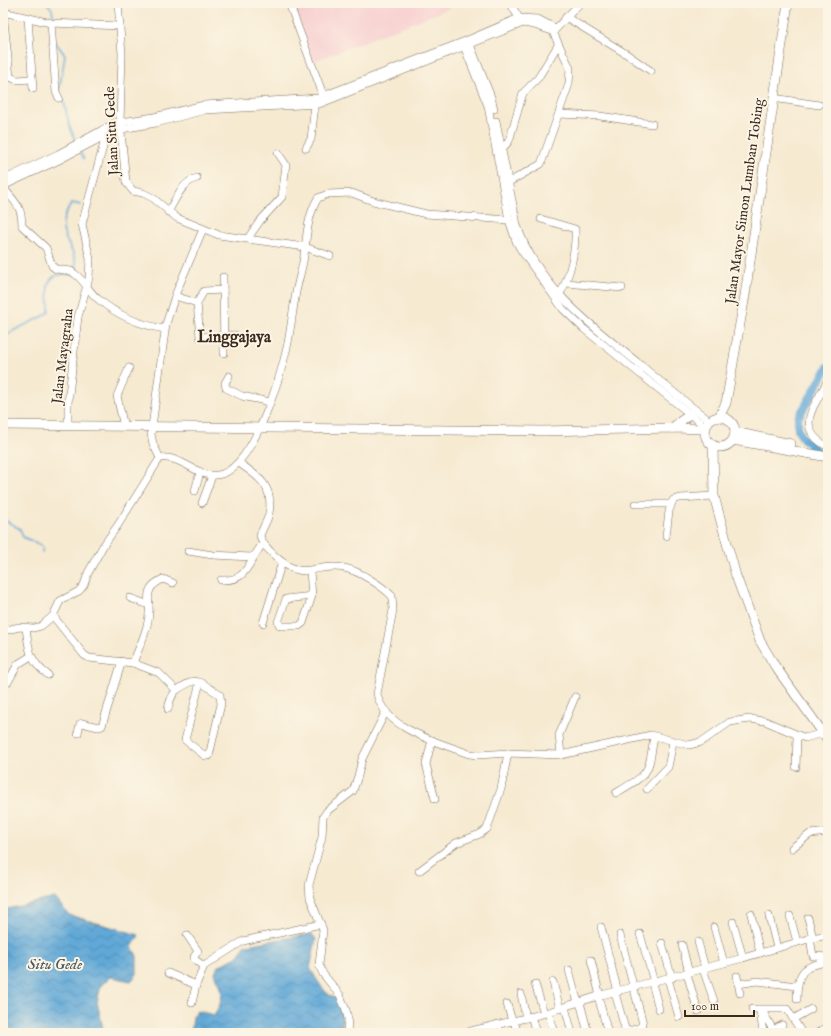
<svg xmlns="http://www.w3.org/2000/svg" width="831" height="1036" font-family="'IM FELL English',serif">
<defs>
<pattern id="water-waves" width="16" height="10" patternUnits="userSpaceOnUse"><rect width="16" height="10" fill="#60a8d7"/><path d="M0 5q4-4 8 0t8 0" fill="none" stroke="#5089ae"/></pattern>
</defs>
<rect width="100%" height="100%" fill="#fcf5e5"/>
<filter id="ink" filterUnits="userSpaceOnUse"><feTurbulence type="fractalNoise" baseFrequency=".025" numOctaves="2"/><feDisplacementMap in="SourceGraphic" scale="8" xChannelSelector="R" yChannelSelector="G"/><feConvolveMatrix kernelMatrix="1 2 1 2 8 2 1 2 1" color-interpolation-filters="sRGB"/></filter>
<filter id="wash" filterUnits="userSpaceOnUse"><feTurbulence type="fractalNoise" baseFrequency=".012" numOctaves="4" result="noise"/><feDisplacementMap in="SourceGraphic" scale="16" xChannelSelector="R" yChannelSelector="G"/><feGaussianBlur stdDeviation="0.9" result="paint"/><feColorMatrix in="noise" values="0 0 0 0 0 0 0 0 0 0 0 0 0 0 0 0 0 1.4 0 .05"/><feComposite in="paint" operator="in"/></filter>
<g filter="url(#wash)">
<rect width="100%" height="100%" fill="#f6ead1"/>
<polygon fill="#f7cfd0" points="293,3 457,3 458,5 314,61"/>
<g fill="url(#water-waves)" stroke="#4e697a">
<polygon points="55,898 69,915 139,935 132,947 137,956 137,974 131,981 111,977 101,985 97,1002 104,1033 3,1033 3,910"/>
<path d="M312,934L316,939L310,968C318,981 324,996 339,999L343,1027L341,1033H191L193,1017L197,1011L214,1015C224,1000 225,989 214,974L220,965L237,957L246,945Z"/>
</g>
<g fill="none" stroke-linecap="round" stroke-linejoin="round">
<g stroke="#60a8d7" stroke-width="1.5">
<polyline points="47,3 52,9 54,21"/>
<polyline points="56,43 65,55 59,91"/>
<path d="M62,98C67,107 65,110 68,120C69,126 73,133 75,141"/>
<polyline points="80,152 84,159"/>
<path d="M75,271C81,246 47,236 72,203L81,205"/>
<path d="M3,341C7,329 38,322 49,312L48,284C52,274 61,273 71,275"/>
<polyline points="3,519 20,529 23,537 41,545 43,548 42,552"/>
</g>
<polyline stroke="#60a8d7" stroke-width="8" points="824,458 802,437 798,429 798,418 828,367"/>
</g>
</g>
<g filter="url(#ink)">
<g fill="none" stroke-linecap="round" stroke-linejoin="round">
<g stroke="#7c6d5d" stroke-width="8">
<g id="minor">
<polyline points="118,3 122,54 120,122 126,182 133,191 143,193 153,198 177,218 219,235 305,247 330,256"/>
<polyline points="289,3 325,100"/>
<polyline points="510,3 519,18"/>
<polyline points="3,12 51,23 120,26"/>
<polyline points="566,17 628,55 651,71"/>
<polyline points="28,18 33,89"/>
<polyline points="51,23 56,92 59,98"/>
<polyline points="469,42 491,97 494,109"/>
<polyline points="463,44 488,106 509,220 516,241 521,250 563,309 584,329 706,427"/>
<polyline points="10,77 17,80 32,79"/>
<polyline points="3,78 6,79 10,77 3,12"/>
<polyline points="773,98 819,105"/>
<polyline points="559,114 600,116 652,124"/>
<path d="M496,121L517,225C536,284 590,325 637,362C661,382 685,402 710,421"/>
<polyline points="306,148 311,139 315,105"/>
<polyline points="502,149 509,141 523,93 538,78 558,45"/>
<polyline points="3,180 58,154 115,123 154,117 204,105 318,98 468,40 519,18 538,19 555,28"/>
<polyline points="509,182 541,164 569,84 570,68 553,32 580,3"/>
<polyline points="3,186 61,159 116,130 156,123 205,110 319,104 523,23 534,25 552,31"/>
<path d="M3,187C15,203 22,205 22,226L46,248L52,266L56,269L71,271L75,274C84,280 89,292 98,299C117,315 140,325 165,329"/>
<path d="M168,212C176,199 182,182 197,178"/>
<path d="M541,219L575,229C576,250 570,276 560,294"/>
<polyline points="248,238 260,221 282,197 286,165 278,153"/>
<polyline points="223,277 224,353"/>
<polyline points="566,283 622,288"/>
<polyline points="223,290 204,291 197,303 200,337 235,335"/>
<polyline points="175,296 197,303"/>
<polyline points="229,376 225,383 226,388 242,396 270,402"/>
<path d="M828,380C815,406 793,428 828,447"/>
<polyline points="68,426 68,403 78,317 89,278 90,259 82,224 107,132"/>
<polyline points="124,427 117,396 129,368"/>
<polyline points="160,458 153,444 151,434 166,324 176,293 203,229"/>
<path d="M239,463C258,476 274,486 269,513C268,521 262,528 260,536C262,544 269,550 275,556C305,584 313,562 344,568C358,570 382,586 392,596L393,610L377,694C385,730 439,742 469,754L478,755L508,753L561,755L651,735L689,745L701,742L730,722L750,719L765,721L805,738L824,733"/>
<polyline points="195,491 200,472"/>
<polyline points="202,503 212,476"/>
<polyline points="635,504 670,504"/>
<polyline points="666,536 669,511 673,500 680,498 714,496"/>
<polyline points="188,551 213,555 251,557 255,555 263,543"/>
<polyline points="310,571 312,596 303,623 299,626 280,626 278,622 286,599 312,596"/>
<path d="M221,580C242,581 245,572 255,555"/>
<path d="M130,598L149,605C151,624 140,645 133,663"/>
<path d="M149,605C147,591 150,585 163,579L173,583"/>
<polyline points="53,616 84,655 89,658 133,663 159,673 176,690"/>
<polyline points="263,623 282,562"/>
<path d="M26,628C29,650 29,661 48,675"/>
<path d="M3,631L19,627L34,628L41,626L53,616L60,601L79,591L84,585L88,573L103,546L118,525L160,458C184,455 199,481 222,474C255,463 281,375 288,343C291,326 293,309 296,292C298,282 301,272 303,262C307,240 306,218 318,198L328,194L352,193L373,201L426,214L509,220"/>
<polyline points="8,682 18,664 31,656"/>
<path d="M168,709C172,690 177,689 193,681C196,681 199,682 202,683L220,695L221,704L209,756H205L185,740L200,682"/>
<polyline points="78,733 80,724 82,723 98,727 102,726 122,661"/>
<polyline points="432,740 426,764 435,799"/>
<polyline points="561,755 559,735 575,697"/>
<polyline points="796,767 797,736"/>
<polyline points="647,789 668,767 673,742"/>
<path d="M616,793C650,773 648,775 654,736"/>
<polyline points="792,848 810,834 828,832"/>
<polyline points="419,871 456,843 480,834 487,829 501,789 508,753"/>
<polyline points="751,914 760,953"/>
<polyline points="769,916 777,948"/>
<polyline points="790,916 797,942"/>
<polyline points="808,918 813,938"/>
<polyline points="733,922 743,958"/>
<polyline points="601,927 618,992"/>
<polyline points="714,927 724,963"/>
<polyline points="640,934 654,982"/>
<polyline points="187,935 198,951 194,957 194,959 204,966"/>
<polyline points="620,935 643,1024 639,1028 621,1033"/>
<polyline points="810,938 813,956 828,957"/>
<polyline points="698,942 705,968"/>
<polyline points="662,943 672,978"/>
<polyline points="682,945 689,973"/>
<polyline points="591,960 600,996"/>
<polyline points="703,969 714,1001"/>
<polyline points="569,970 578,1003"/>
<polyline points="168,973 196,985"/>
<polyline points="687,974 698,1011"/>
<polyline points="737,976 740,993"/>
<polyline points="668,979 679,1017"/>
<polyline points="553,982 560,1009"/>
<polyline points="652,983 659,1009"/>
<polyline points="535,984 544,1013"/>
<polyline points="738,984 757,981 797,986"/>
<polyline points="615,993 626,1032"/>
<polyline points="521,994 526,1018"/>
<polyline points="598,996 608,1033"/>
<path d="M797,999C797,974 802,965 828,962"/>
<polyline points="580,1002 588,1033"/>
<polyline points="192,1003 196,985 204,966 243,941 321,924"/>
<polyline points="507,1004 512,1021"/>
<polyline points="565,1007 572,1033"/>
<polyline points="752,1009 787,1009 802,1033"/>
<polyline points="760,1010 763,1033"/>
<polyline points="762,1010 773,1030"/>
<polyline points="548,1012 554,1033"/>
<polyline points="531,1016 536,1033"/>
<polyline points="793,1019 811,1009"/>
<polyline points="514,1020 517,1033"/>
<polyline points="498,1024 500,1033"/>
<polyline points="471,1031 542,1014 598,996 743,958 812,938 828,935"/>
<polyline points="347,1033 348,1019 346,1010 340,995 323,974 319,965 323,930 310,898 309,885 322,837 323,817 327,811 353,791 358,776 362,759 386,711"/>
<polyline points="767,1033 782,1025"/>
<polyline points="817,1033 828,1027"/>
</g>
</g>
<g stroke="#7c6d5d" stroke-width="10">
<g id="major">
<polyline points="719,417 726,403 745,295 788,3"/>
<circle cx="720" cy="432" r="15"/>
<polyline points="3,425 543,431 672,428 706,429"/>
<polyline points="672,428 690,414"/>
<polyline points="735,432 791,444"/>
<polyline points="733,440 828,457"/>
<polyline points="713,445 714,496 736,576 755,627 760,641 775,666 828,740"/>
</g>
</g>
<use href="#minor" stroke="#fff" stroke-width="7"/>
<use href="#major" stroke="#fff" stroke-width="9"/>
</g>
</g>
<g text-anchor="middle" stroke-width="4" stroke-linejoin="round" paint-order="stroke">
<g font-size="14" fill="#3b2a1e" stroke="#fcf5e5">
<text transform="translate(111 131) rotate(-93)" y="5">Jalan Situ Gede</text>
<text transform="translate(744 201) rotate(-82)" y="5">Jalan Mayor Simon Lumban Tobing</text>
<text transform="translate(62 356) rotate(-83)" y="5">Jalan Mayagraha</text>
</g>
<g font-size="15" font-style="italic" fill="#48565f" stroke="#fcf5e5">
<text x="55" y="969">Situ Gede</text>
</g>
<g font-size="16" font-weight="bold" fill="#3b2a1e" stroke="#fcf5e5">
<text x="234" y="342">Linggajaya</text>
</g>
</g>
<rect width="831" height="1036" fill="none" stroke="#fcf5e5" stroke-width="16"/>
<path d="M685 1010v6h69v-6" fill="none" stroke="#3b2a1e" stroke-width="2"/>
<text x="691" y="1010" font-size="12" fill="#3b2a1e" stroke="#fcf5e5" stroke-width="3" paint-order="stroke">100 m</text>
</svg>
